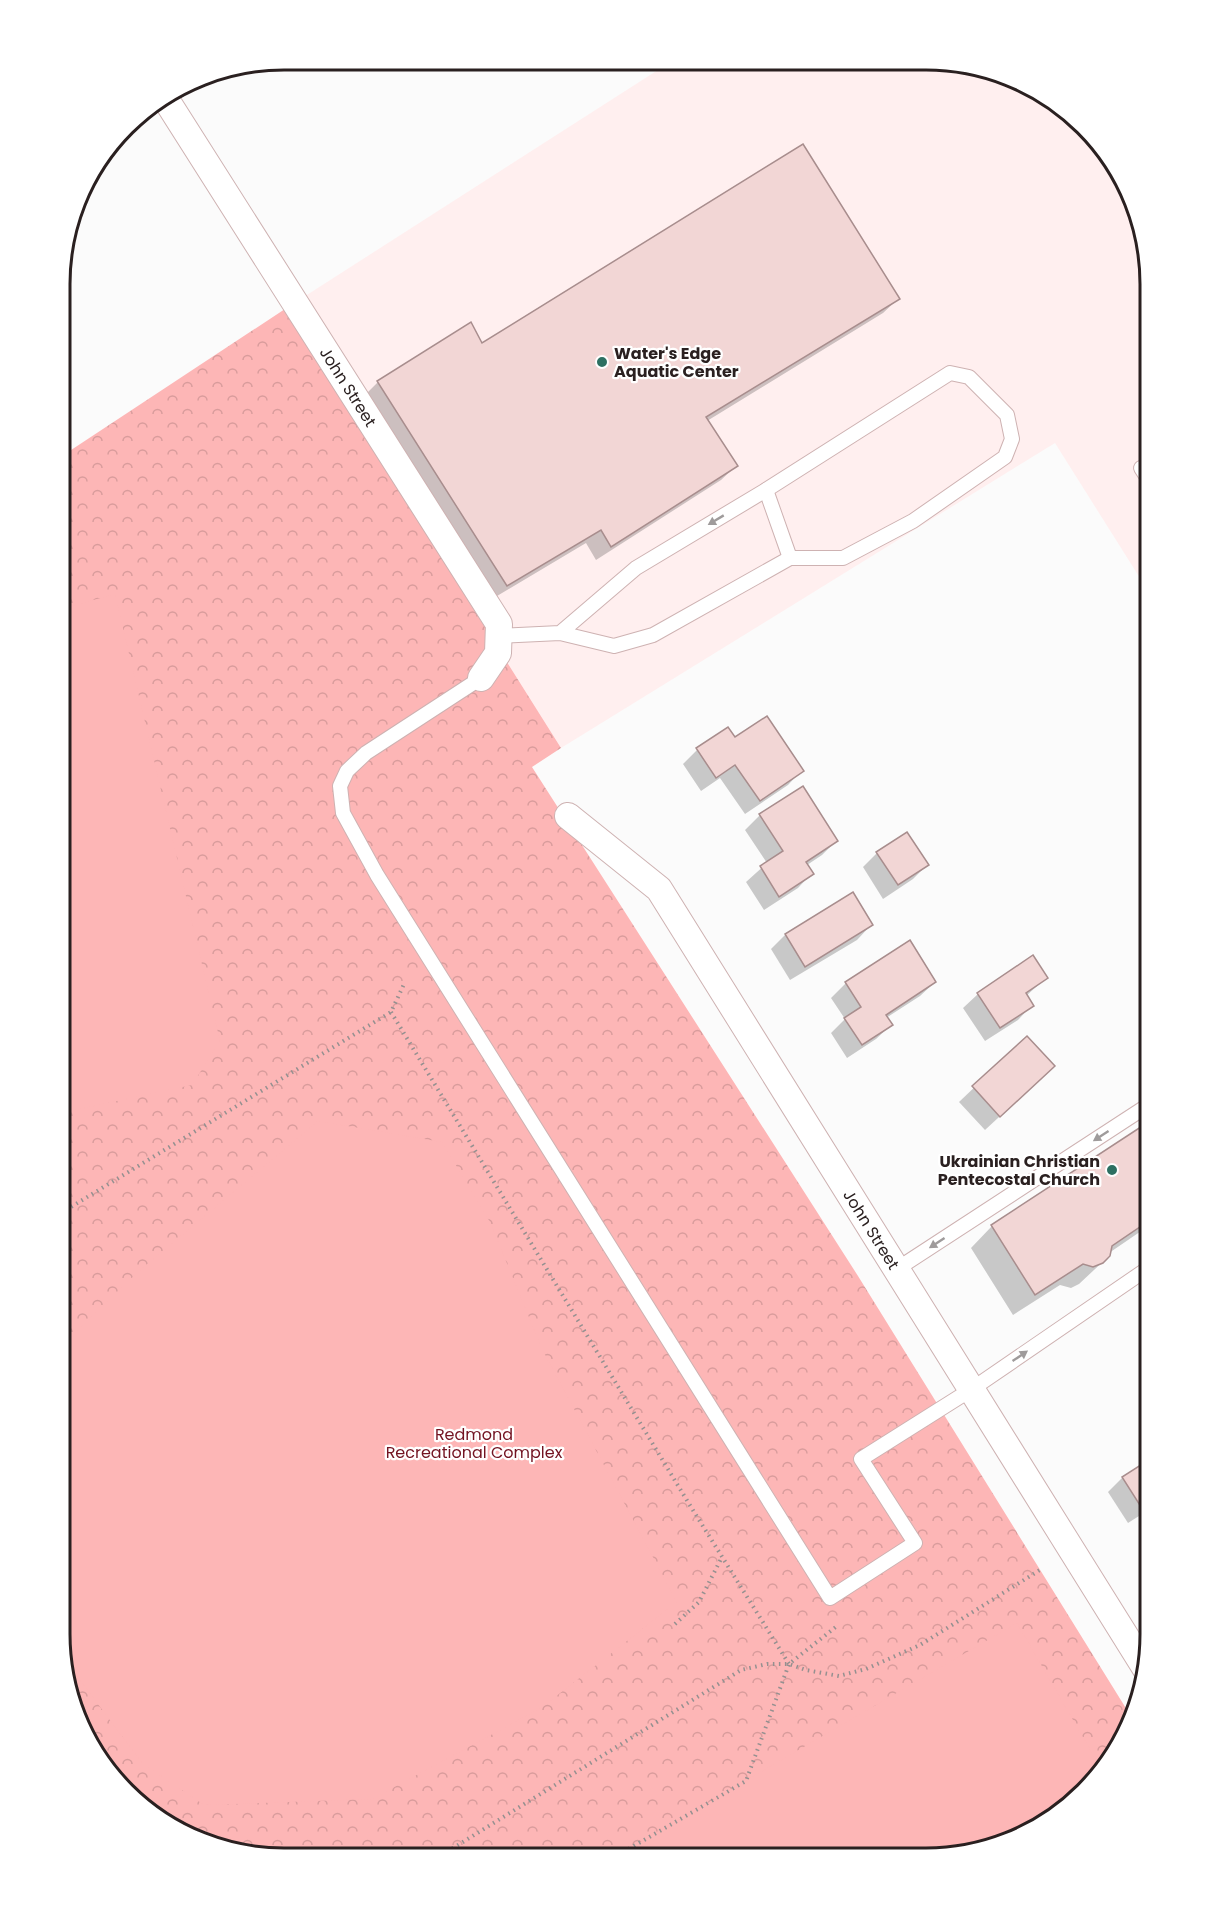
<svg xmlns="http://www.w3.org/2000/svg" width="1210" height="1919" font-family="Poppins,sans-serif">
<defs>
<pattern id="forest-crowns" width="20" height="18" patternUnits="userSpaceOnUse" patternTransform="scale(1.5)"><rect width="20" height="18" fill="#fdb6b6"/><path d="M2 6a3 3 0 1 1 6 0M12 15a3 3 0 1 1 6 0" fill="none" stroke="#d99c9c"/></pattern>
</defs>
<rect width="100%" height="100%" fill="#fbfbfb"/>
<polygon fill="#ffefef" points="672,61 955,62 1012,77 1063,107 1104,148 1133,199 1150,284 1150,594 1055,443 561,748 285,309"/>
<polygon fill="url(#forest-crowns)" points="285,309 561,748 532,767 858,1276 1132,1718 1104,1771 1062,1813 1011,1842 926,1859 255,1857 199,1842 148,1813 107,1772 77,1720 60,1635 62,456"/>
<g fill="#fdb6b6">
<polygon points="115,594 220,1041 192,1085 61,1113 61,609"/>
<polygon points="318,1121 442,1142 490,1222 542,1349 677,1602 541,1708 372,1799 204,1805 142,1763 65,1660 60,1635 60,1347 139,1271"/>
<polygon points="1017,1623 1103,1772 1062,1813 1011,1842 926,1859 613,1858"/>
</g>
<g fill="#0003">
<polygon points="898,299 883,313 707,421 736,466 721,480 596,560 586,543 492,599 364,396 378,382"/>
<polygon points="735,739 802,770 788,785 745,814 720,778 701,791 683,764 697,750"/>
<polygon points="803,788 836,841 822,855 807,865 812,873 798,888 764,910 746,882 767,863 745,830 760,815"/>
<polygon points="877,853 927,865 913,879 883,899 863,867"/>
<polygon points="871,925 857,940 790,980 771,949 785,935"/>
<polygon points="909,942 935,982 920,996 886,1018 891,1025 876,1039 847,1058 831,1033 845,1019 831,998 846,983"/>
<polygon points="1046,978 1026,996 1032,1005 1018,1020 985,1041 963,1008 978,994"/>
<polygon points="1026,1038 1038,1081 985,1130 959,1102"/>
<polygon points="1150,1123 1150,1225 1109,1253 1109,1256 1079,1284 1071,1288 1060,1285 1013,1315 971,1248 992,1226"/>
<polygon points="1150,1460 1150,1509 1128,1523 1108,1492 1122,1478"/>
</g>
<g fill="#f2d6d5" stroke="#a88d8d" stroke-width="1.5">
<polygon points="803,144 900,299 706,417 738,466 611,547 601,530 507,586 377,381 471,322 482,343"/>
<polygon points="767,716 804,771 760,801 735,765 716,778 696,748 728,727 735,737"/>
<polygon points="803,786 838,841 806,862 814,874 779,897 760,866 783,851 759,814"/>
<polygon points="907,832 929,865 898,885 876,852"/>
<polygon points="853,892 873,925 805,967 785,934"/>
<polygon points="910,940 936,982 886,1015 893,1025 862,1045 844,1018 861,1007 845,982"/>
<polygon points="1033,955 1048,978 1026,993 1034,1006 1000,1028 977,993"/>
<polygon points="1027,1036 1055,1066 1000,1117 972,1086"/>
<polygon points="1150,1121 1150,1220 1112,1246 1110,1256 1103,1263 1093,1267 1083,1264 1035,1295 991,1225"/>
<polygon points="1150,1459 1150,1506 1143,1510 1122,1477"/>
</g>
<g fill="none" stroke-linecap="round" stroke-linejoin="round">
<g stroke="#ceb2b2" stroke-width="16">
<g id="service">
<polyline points="1141,468 1150,482"/>
<polyline points="766,490 790,558"/>
<polyline points="499,636 560,633 614,646 653,635 790,558 843,558 913,521 1005,457 1012,439 1007,415 969,377 950,373 766,490 636,568 560,633"/>
<polyline points="481,678 366,753 347,771 340,786 343,813 377,875 830,1598 915,1543 861,1459 972,1389 1150,1267"/>
<polyline points="897,1269 1150,1104"/>
</g>
</g>
<g stroke="#ceb2b2" stroke-width="28">
<g id="minor">
<path id="s1" d="M165,98L499,624L498,653L481,678"/>
<path id="s2" d="M568,816L659,889L1146,1669"/>
</g>
</g>
<g stroke="#959090" stroke-width="4" stroke-dasharray="1.5 4.5" stroke-linecap="butt">
<polyline points="391,1012 691,1507 789,1664"/>
<polyline points="61,1213 391,1012 405,982"/>
<polyline points="675,1624 699,1602 722,1557"/>
<polyline points="437,1858 741,1670 767,1664 789,1664 806,1670 839,1676 866,1669 920,1645 1043,1568"/>
<polyline points="613,1858 746,1781 789,1664 837,1626"/>
</g>
<use href="#service" stroke="#fff" stroke-width="14"/>
<use href="#minor" stroke="#fff" stroke-width="26"/>
</g>
<defs><path id="oneway-solid" d="M-6-.8H1V-3.2L6.5 0L1 3.2V.8H-6Z" transform="scale(1.5)"/></defs>
<g fill="#9f9b9b">
<use href="#oneway-solid" transform="translate(716 520) rotate(149)"/>
<use href="#oneway-solid" transform="translate(1101 1136) rotate(147)"/>
<use href="#oneway-solid" transform="translate(937 1243) rotate(147)"/>
<use href="#oneway-solid" transform="translate(1020 1356) rotate(-34)"/>
</g>
<g fill="#2d7062" stroke="#fff" stroke-width="2">
<circle cx="602" cy="362" r="6"/>
<circle cx="1112" cy="1170" r="6"/>
</g>
<g text-anchor="middle" stroke-width="4.5" stroke-linejoin="round" paint-order="stroke">
<g font-size="16" font-weight="bold" fill="#2a2020" stroke="#fff" text-anchor="start">
<text x="614" y="359">Water's Edge<tspan x="614" dy="18">Aquatic Center</tspan></text>
<text x="1100" y="1167" text-anchor="end">Ukrainian Christian<tspan x="1100" dy="18">Pentecostal Church</tspan></text>
</g>
<g font-size="16" fill="#2a2020" stroke="#fff">
<text dy="6" stroke="none"><textPath href="#s1" startOffset="342">John Street</textPath></text>
<text dy="6" stroke="none"><textPath href="#s2" startOffset="518">John Street</textPath></text>
</g>
<g font-size="16" fill="#731321" stroke="#fff">
<text x="474" y="1440">Redmond<tspan x="474" dy="18">Recreational Complex</tspan></text>
</g>
</g>
<path d="M0 0H1210V1919H0ZM284 70H926A214 214 0 0 1 1140 284V1634A214 214 0 0 1 926 1848H284A214 214 0 0 1 70 1634V284A214 214 0 0 1 284 70Z" fill="#fff" fill-rule="evenodd"/>
<path fill="none" stroke="#2a2020" stroke-width="3" d="M284 70H926A214 214 0 0 1 1140 284V1634A214 214 0 0 1 926 1848H284A214 214 0 0 1 70 1634V284A214 214 0 0 1 284 70Z"/>
</svg>
